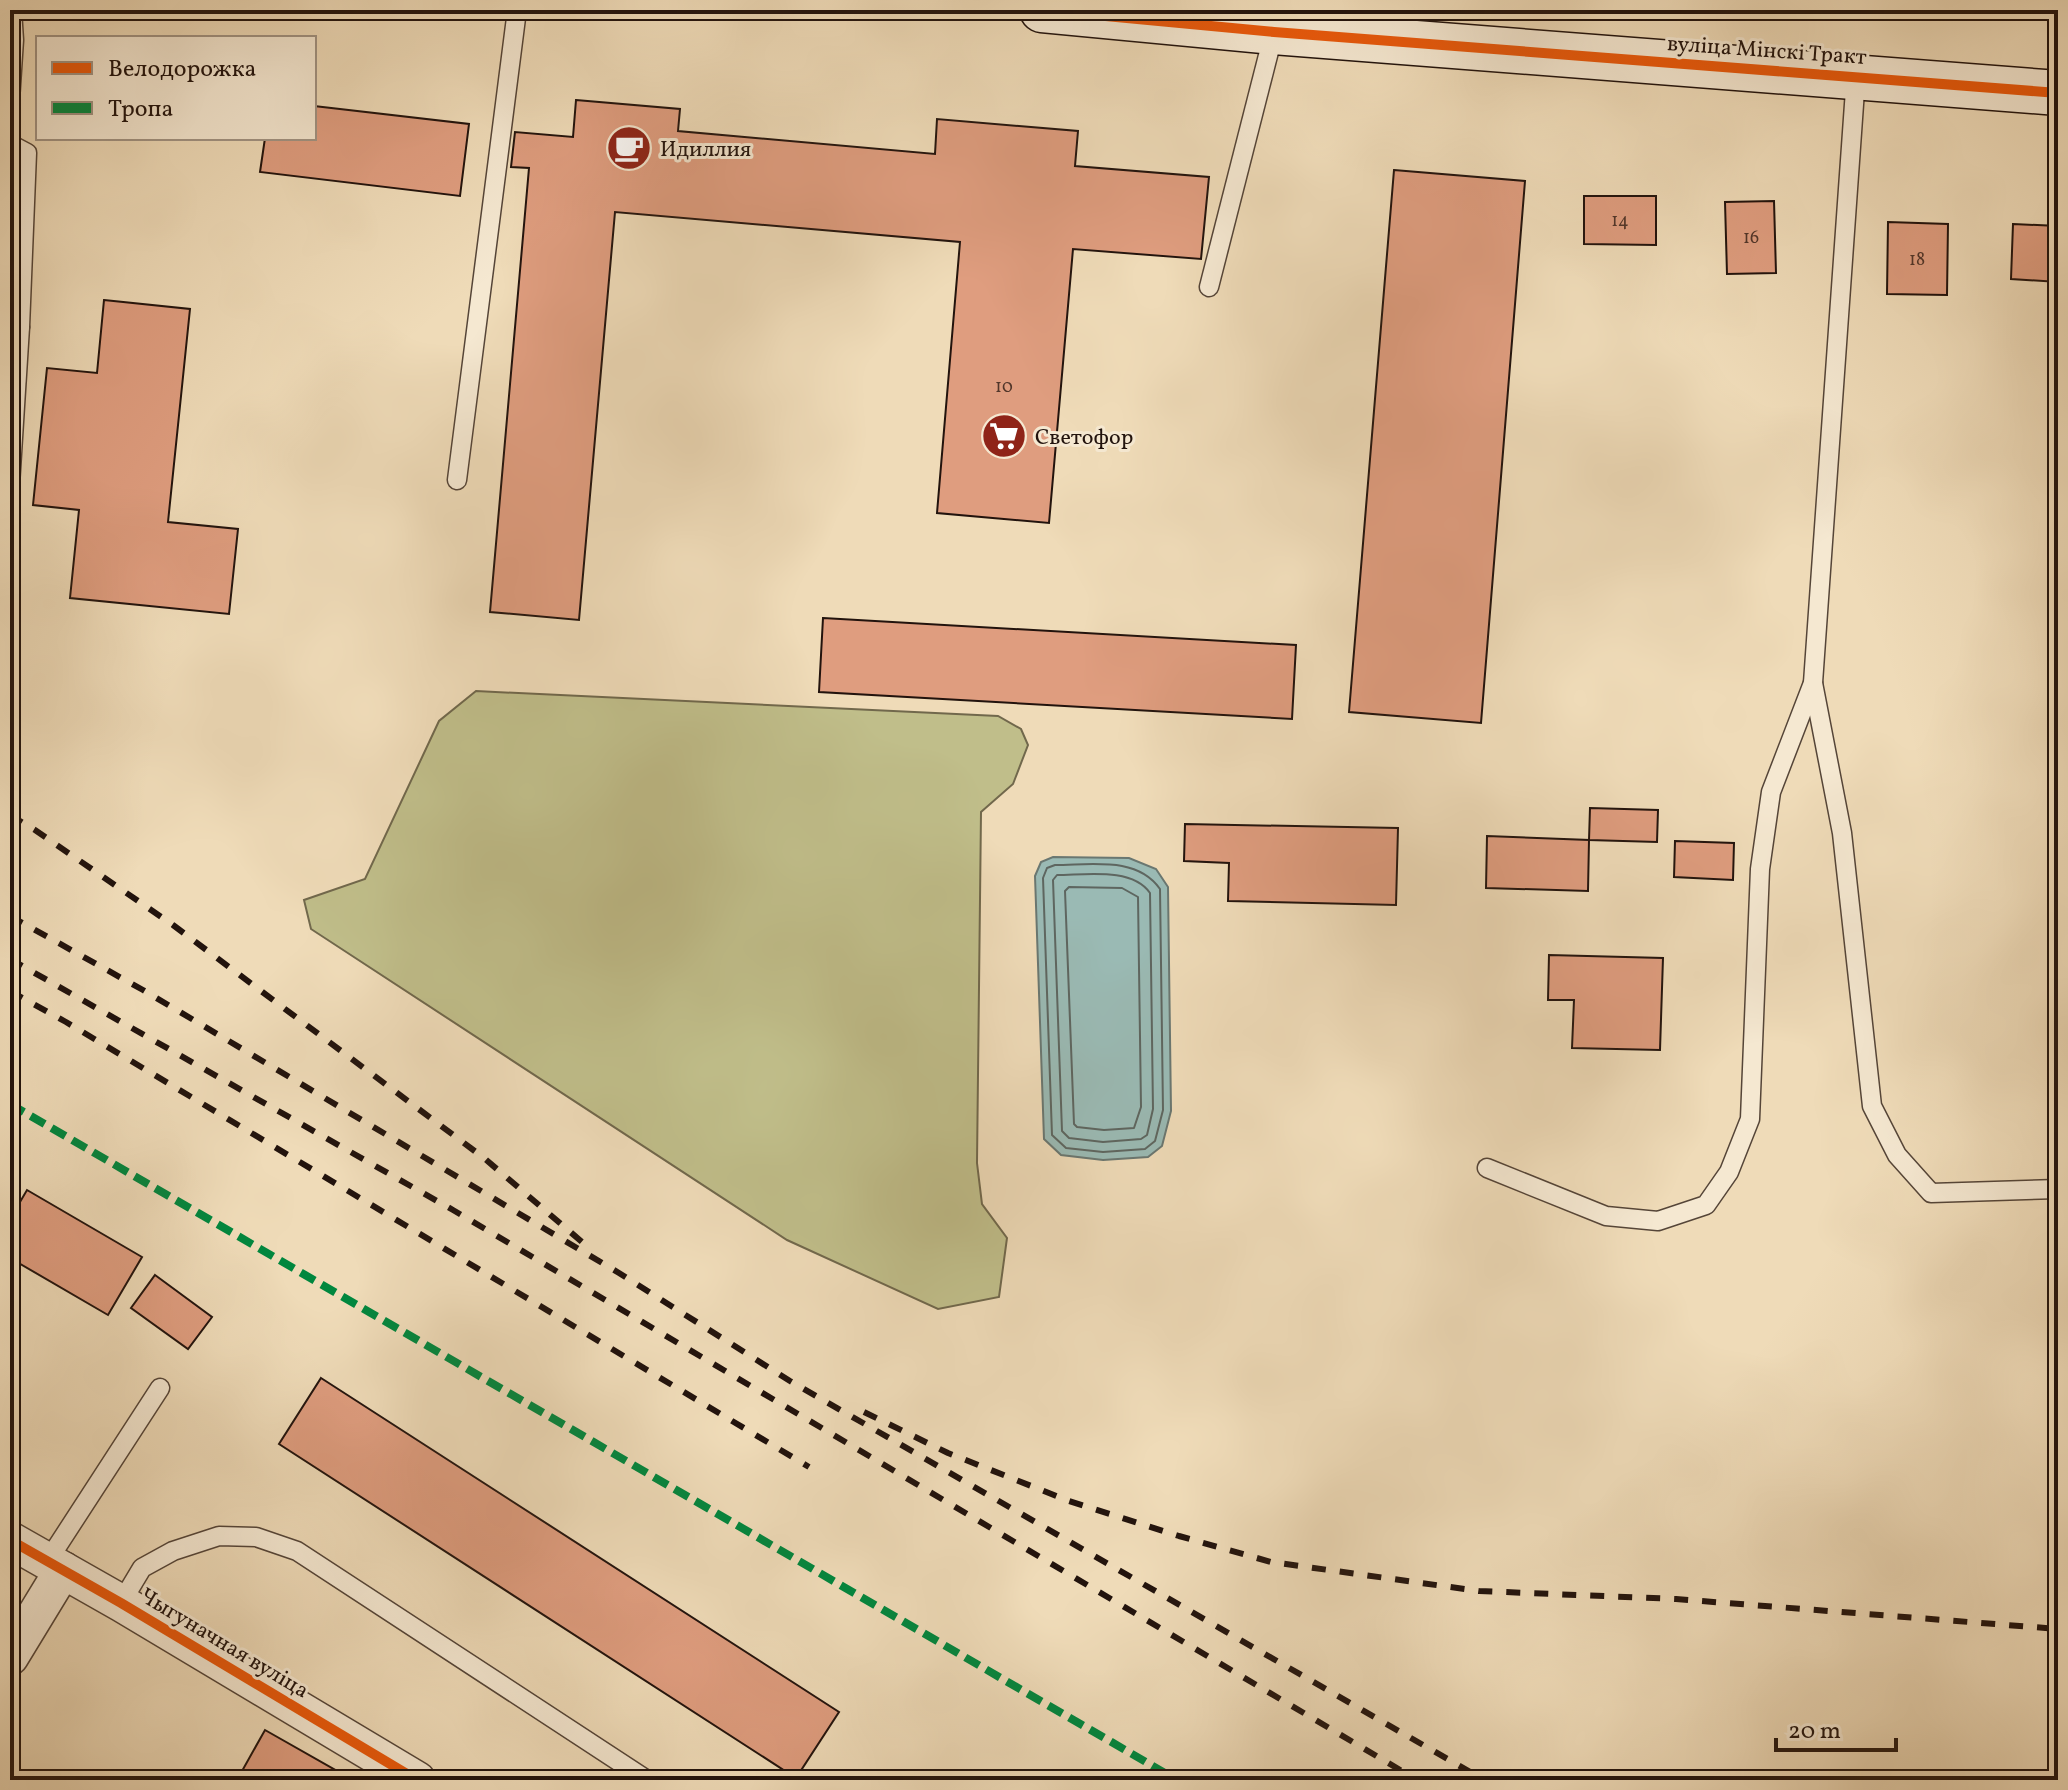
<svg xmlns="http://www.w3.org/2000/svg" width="2068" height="1790" font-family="Vollkorn,serif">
<rect width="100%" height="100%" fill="#efdbb8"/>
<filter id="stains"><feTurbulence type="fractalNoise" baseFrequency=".0025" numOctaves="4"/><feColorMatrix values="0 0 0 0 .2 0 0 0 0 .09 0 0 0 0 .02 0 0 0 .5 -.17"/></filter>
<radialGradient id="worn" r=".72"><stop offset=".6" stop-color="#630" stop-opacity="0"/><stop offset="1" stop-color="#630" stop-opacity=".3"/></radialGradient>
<polygon fill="#c0be8a" stroke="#71684c" stroke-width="2" points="476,691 998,716 1021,729 1028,745 1013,784 981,812 977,1163 982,1204 1007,1238 999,1297 938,1309 787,1240 311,929 304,900 365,879 439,721"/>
<polygon fill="#9abab4" stroke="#6a7771" stroke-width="2" points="1053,857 1129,858 1156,869 1168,887 1171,1111 1162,1146 1148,1157 1103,1160 1061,1155 1044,1139 1035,876 1041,862"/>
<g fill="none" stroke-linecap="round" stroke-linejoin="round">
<g stroke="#5e6660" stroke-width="2">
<path d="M1055,865C1091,865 1137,856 1160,889L1163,1110L1155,1141L1145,1149L1103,1152L1066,1148L1052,1135L1043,878L1047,868Z"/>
<path d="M1057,875C1085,875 1132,867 1150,893L1153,1109L1147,1135L1141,1139L1103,1142L1069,1138L1062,1131L1053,880Z"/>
<polygon points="1069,887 1122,888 1138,897 1141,1107 1134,1128 1104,1130 1077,1127 1074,1124 1065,891"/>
</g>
</g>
<g fill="#df9d7f" stroke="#22130d" stroke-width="2">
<polygon points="576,100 680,109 678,131 935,154 937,119 1078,131 1075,166 1209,177 1201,259 1073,249 1049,523 937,513 960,242 615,212 579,620 490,612 529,168 511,167 515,132 573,137"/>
<polygon points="314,106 469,124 460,196 260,172 265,138 314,138"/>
<polygon points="1394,170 1525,181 1481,723 1349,712"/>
<polygon points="1584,196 1656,196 1656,245 1584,244"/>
<polygon points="1774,201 1776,273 1727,274 1725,202"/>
<polygon points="1888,222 1948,224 1947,295 1887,294"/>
<polygon points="2013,224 2058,226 2058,282 2011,279"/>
<polygon points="104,300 190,309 168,522 238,529 229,614 70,598 79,510 33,505 47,368 97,373"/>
<polygon points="823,618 1296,645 1292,719 819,692"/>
<polygon points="1590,808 1658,810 1657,842 1589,840"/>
<polygon points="1185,824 1398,828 1396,905 1228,901 1229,863 1184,861"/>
<polygon points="1487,836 1589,840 1588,891 1486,888"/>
<polygon points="1675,841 1734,843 1733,880 1674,877"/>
<polygon points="1549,955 1663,958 1660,1050 1572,1048 1574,1000 1548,1000"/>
<polygon points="27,1190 142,1257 108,1315 10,1258 10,1219"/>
<polygon points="155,1275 212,1317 188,1349 131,1308"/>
<polygon points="321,1378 839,1712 796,1778 279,1444"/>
<polygon points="265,1730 337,1771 332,1780 237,1780"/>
</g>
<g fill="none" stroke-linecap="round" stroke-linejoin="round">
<g stroke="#554538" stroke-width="21">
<g id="lane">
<polyline points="10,100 14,40 12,10"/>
<polyline points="10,144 27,153 20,327 10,327"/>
<polyline points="1209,287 1274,32"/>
<polyline points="457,480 517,10"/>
<polyline points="10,485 20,327"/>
<polyline points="1813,683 1842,833 1872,1106 1897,1155 1931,1193 2058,1189"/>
<polyline points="1487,1168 1606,1216 1658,1221 1706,1205 1729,1172 1750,1119 1760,869 1771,792 1813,683 1856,76"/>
<polyline points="47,1562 160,1388"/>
<polyline points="121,1603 142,1568 173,1551 219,1536 256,1537 297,1551 647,1780"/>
</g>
</g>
<g stroke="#554538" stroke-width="39">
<g id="street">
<polyline points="10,1540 121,1603 417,1780"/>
<polyline points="10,1657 63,1570"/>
</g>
</g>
<g stroke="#22130d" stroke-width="47">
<polyline id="secondary" points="1042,10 1274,32 2058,93"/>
</g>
<use href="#lane" stroke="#f5e8d1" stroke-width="18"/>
<use href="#street" stroke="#f5e8d1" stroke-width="36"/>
<use href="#secondary" stroke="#f5e8d1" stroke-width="44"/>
<g stroke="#22130d" stroke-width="6" stroke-dasharray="14 14" stroke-linecap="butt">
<polyline points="10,815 35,830 173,925 484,1158 582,1242"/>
<polyline points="10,916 143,990 619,1273 790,1381 1484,1780"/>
<polyline points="10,959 453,1210 1417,1780"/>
<polyline points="10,991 66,1022 809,1467"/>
<polyline points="864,1412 948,1453 1069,1501 1179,1536 1271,1562 1479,1591 1676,1599 2058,1629"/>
</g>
<polyline stroke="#00873e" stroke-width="8" stroke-dasharray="16 8" stroke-linecap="butt" points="10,1104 1177,1780"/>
<g stroke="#f5e8d1" stroke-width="15">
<g id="cycleway">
<polyline points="1042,10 1274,32 2058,93"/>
<polyline points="10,1540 121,1603 417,1780"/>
</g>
</g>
<use href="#cycleway" stroke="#e8590c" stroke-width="10"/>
</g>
<defs>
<g id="cafe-disc" transform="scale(2.3)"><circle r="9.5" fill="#8f2418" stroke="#f5e8d1"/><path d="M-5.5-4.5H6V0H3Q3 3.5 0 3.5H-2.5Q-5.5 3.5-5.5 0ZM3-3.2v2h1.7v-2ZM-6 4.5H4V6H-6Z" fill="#fff"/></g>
<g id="supermarket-disc" transform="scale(2.3)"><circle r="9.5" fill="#8f2418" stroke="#f5e8d1"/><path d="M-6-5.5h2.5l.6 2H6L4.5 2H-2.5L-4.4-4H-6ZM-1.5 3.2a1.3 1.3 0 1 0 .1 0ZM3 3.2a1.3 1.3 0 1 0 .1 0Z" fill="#fff"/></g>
</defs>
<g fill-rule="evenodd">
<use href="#cafe-disc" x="629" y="148"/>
<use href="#supermarket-disc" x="1004" y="436"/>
</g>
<g text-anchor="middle" stroke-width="6" stroke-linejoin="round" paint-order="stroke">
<g font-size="18" fill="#51362a">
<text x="1620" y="226">14</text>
<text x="1751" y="243">16</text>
<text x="1917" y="265">18</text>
<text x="1004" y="392">10</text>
</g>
<g font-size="22" fill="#22130d" stroke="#f5e8d1">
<text transform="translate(1767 49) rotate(4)" y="8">вуліца Мінскі Тракт</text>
<text transform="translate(225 1642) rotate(31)" y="8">Чыгуначная вуліца</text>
</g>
<g font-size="22" fill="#22130d" stroke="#f5e8d1" text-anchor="start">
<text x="660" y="156">Идиллия</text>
<text x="1035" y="444">Светофор</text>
</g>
</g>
<rect width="2068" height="1790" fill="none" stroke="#efdbb8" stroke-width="40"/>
<rect x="12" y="12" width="2044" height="1766" fill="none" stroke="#22130d" stroke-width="4"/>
<rect x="20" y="20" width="2028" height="1750" fill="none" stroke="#22130d" stroke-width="2"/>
<rect x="36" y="36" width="280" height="104" fill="#f5e8d1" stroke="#a19383" stroke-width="2"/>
<rect x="52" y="62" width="40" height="12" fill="#e8590c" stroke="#a19383" stroke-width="2"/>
<text x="108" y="76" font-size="24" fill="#22130d">Велодорожка</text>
<rect x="52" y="102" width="40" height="12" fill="#00873e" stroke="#a19383" stroke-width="2"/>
<text x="108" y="116" font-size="24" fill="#22130d">Тропа</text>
<path d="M1776 1738v12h120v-12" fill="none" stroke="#22130d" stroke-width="4"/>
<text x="1788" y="1738" font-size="24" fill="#22130d" stroke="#f5e8d1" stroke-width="6" paint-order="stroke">20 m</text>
<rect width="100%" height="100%" filter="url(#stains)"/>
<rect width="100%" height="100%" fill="url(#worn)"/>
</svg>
